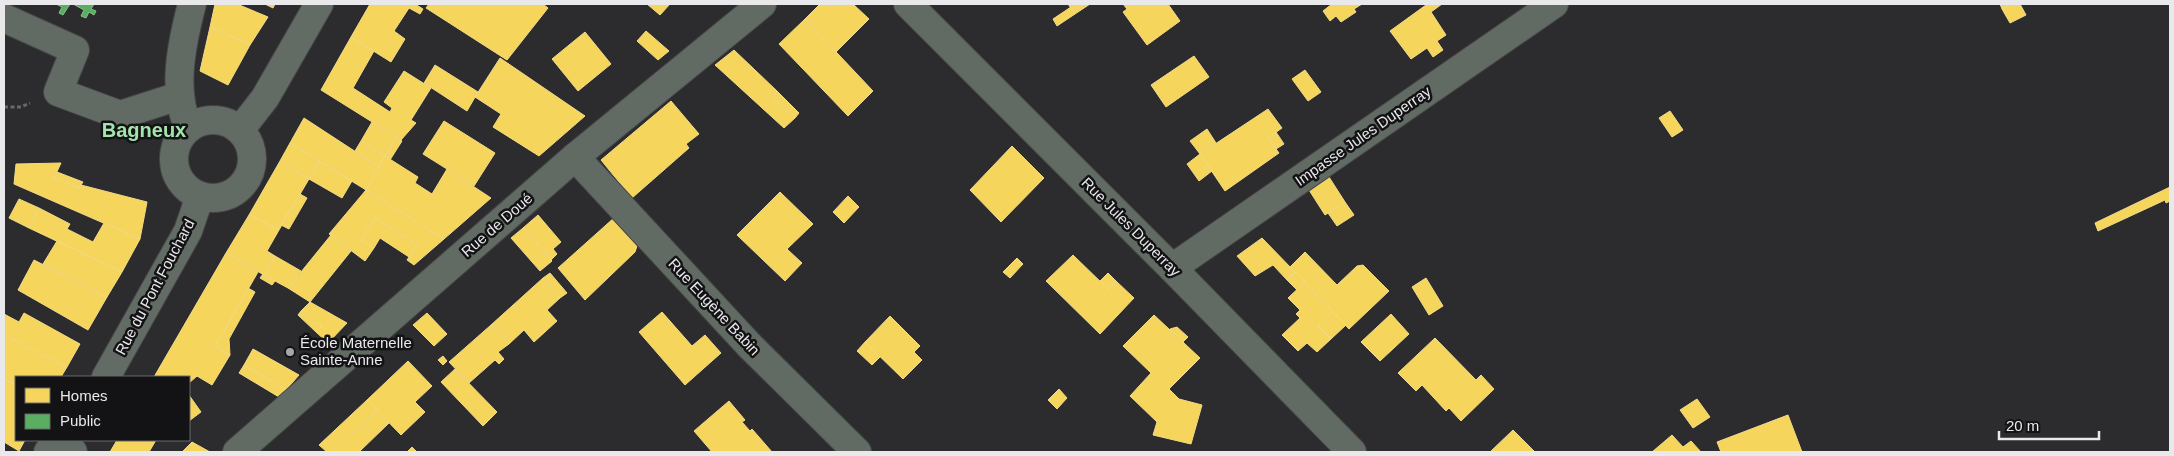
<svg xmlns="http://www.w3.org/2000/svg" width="2174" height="456" font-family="Arial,sans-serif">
<rect width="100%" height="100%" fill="#2c2b2d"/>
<g fill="#f6d55c" stroke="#f2db87">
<polygon points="215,4 237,4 268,17 250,45 210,27"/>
<polygon points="265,4 275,4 273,8"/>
<polygon points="370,4 415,4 423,9 420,14 409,8 394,31 405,39 391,62 351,37"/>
<polygon points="429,4 543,4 548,8 507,60 426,8"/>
<polygon points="647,4 670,4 660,15"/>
<polygon points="820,4 853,4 869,19 836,52 805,19"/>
<polygon points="1068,4 1090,4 1075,14"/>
<polygon points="1123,4 1168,4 1180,21 1147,45 1123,12 1127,9"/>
<polygon points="1332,4 1362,4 1354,9 1356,12 1341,22 1336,16 1330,21 1323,11"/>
<polygon points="1425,4 1442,4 1431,12 1446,35 1437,41 1443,50 1433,57 1427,48 1411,59 1390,31 1426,5"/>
<polygon points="2000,4 2012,4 2002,9"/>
<polygon points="2012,4 2020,4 2026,15 2010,23 2002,9"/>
<polygon points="1071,7 1075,14 1057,26 1053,19"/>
<polygon points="805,19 873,91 848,116 779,44"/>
<polygon points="210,27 250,45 228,85 200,71"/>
<polygon points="646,31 669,51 658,60 637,41"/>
<polygon points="585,32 611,64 578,91 552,59"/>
<polygon points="351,37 374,51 353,88 390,112 392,108 384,102 404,71 431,88 411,120 416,123 401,140 321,90"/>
<polygon points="734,50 777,91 773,97 795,118 784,128 715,65"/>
<polygon points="1194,56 1209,77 1166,107 1151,85"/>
<polygon points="500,58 585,116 539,156 493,127 501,114 475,97"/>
<polygon points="435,65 478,92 467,111 424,83"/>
<polygon points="1305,70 1321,92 1308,101 1292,79"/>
<polygon points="777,91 799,113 795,118 773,97"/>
<polygon points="671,101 699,134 686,144 689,148 632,198 601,160"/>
<polygon points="1268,109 1282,128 1268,138 1279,153 1225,191 1200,154"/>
<polygon points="1670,111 1683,130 1672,137 1659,118"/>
<polygon points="304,118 379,167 366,190 290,143"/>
<polygon points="444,121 495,153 474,186 423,154"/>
<polygon points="372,122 396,137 385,156 361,141"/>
<polygon points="1207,129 1216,143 1200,154 1190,141"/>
<polygon points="1276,132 1284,144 1276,149 1268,138"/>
<polygon points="396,137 402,141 390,160 385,156"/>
<polygon points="361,141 385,156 379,167 355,151"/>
<polygon points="290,143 319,161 309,179 280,161"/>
<polygon points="1012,146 1044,178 1001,222 970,190"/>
<polygon points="1200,154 1212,171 1199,181 1187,164"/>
<polygon points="385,156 418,177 415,183 432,194 447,169 491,198 444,239 366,190"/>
<polygon points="280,161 309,179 279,230 249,215"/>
<polygon points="319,161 352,181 342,198 309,179"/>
<polygon points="61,163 54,178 79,188 81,185 147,202 140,239 14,184 16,164"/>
<polygon points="57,172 83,182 79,188 54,178"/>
<polygon points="1329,177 1345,202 1325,215 1309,190"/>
<polygon points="2170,187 2170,201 2166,203 2165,200 2098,231 2095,223"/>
<polygon points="366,190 444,239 414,265 407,260 417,245 375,218 361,240 374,248 365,261 329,234"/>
<polygon points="780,192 813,224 787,249 802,263 785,281 737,235"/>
<polygon points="300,194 307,198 289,229 281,225"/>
<polygon points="848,196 859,207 844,223 833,212"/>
<polygon points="19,199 39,208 29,228 9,218"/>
<polygon points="1345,202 1354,215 1337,226 1328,213"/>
<polygon points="39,208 70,224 67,229 93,242 104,223 140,239 122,272 29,228"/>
<polygon points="249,215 279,230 267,251 275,256 264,275 226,253"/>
<polygon points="538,215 561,242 553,249 557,254 551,260 523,228"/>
<polygon points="615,217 639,240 635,252 585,300 558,268"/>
<polygon points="375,218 417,245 409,257 380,238 374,248 361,240"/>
<polygon points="523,228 552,261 540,271 511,238"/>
<polygon points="331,235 351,251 310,302 288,288"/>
<polygon points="1262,238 1295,272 1287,280 1273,265 1255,276 1237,256"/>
<polygon points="57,241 122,272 107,297 43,264"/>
<polygon points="1305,252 1337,285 1357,266 1363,265 1389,291 1349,329 1290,267"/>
<polygon points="226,253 258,272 215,347 230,355 212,385 197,376 189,383 189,377 154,377"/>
<polygon points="1073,255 1108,289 1116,281 1134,298 1100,334 1046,281"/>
<polygon points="275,256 301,271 288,288 264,275"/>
<polygon points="1017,258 1023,264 1010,278 1003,272"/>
<polygon points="34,260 107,297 88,330 18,290"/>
<polygon points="1295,272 1305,282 1297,290 1287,280"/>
<polygon points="550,273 567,293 560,298 543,278"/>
<polygon points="1108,273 1116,281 1108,289 1100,281"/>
<polygon points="263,274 275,281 272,285 260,278"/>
<polygon points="543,278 560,298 547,310 557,321 534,342 524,330 509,344 491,325"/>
<polygon points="1426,278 1443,306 1429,315 1412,287"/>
<polygon points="1305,282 1333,312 1318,326 1331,339 1317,352 1307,343 1298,351 1282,335 1300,318 1296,314 1300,310 1288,298"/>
<polygon points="248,288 255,292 229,339 230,355 215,347"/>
<polygon points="310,302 347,323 328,343 316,332 322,326 318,322 316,324 301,311"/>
<polygon points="301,311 316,324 318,322 322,326 316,332 298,315"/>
<polygon points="662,312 692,346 705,335 721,353 685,385 639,332"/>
<polygon points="1333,312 1346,325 1331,339 1318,326"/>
<polygon points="24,313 80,344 67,367 4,335 4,314 19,322"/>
<polygon points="427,313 447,334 434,346 413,325"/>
<polygon points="1391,314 1409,334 1380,361 1361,342"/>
<polygon points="1154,315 1200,358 1169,389 1179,399 1202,405 1191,444 1153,435 1157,422 1130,396 1151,373 1123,346"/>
<polygon points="890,316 920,346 914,352 922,360 903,379 865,342"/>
<polygon points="491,325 509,344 498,352 504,359 499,364 495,360 469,383 449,362"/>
<polygon points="1177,327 1188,337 1183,342 1170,329"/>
<polygon points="4,335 67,367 61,377 16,377 16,385 4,379"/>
<polygon points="1435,338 1476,380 1481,375 1494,389 1461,421 1449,408 1446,411 1422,385 1416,391 1398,373"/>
<polygon points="865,342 880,357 872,365 857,351"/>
<polygon points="253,349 299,375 286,390 244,365"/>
<polygon points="443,356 447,361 443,365 438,360"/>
<polygon points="408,361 432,386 415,402 425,412 401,435 367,400"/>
<polygon points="244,365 286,390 279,397 239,373"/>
<polygon points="455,369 497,412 483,426 441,382"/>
<polygon points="4,379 16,385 16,440 25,440 19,451 4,442"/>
<polygon points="1059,389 1067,398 1057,409 1048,400"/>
<polygon points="189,395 201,412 189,421"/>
<polygon points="1697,399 1710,417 1693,428 1680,410"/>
<polygon points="367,400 377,410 334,452 327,452 319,445"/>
<polygon points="729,401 745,420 742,422 750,431 752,429 772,452 712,452 694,431"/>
<polygon points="377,410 389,423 359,452 334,452"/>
<polygon points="1788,415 1802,452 1721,452 1717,442"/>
<polygon points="1513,430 1535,452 1490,452"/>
<polygon points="1672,435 1683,447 1691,441 1701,452 1652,452"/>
<polygon points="117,440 156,440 149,452 110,452"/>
<polygon points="192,442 210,452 182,452"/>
<polygon points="412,447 417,452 407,452"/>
</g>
<g fill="#5aae61" stroke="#85c08b">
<polygon points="56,4 70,4 63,15 59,13 62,7"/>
<polygon points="73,4 94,4 91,9 96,11 94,15 89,12 86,18 81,16 84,10"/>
</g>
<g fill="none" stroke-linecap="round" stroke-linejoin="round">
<g stroke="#464648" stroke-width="30">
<g id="minor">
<polyline points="908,4 1172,268 1352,452"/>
<polyline points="4,18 75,50 58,92 120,115 179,96"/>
<path d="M189,128C171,92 182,42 192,4"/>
<polyline points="575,157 749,345 857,452"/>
<polyline points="1172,268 1554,4"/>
<polyline points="237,452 575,157 762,4"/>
</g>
</g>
<g stroke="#464648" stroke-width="30">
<g id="major">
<circle cx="213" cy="159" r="39"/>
<polyline points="240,130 265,98 319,4"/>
<polyline points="106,377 188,231 200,196"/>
<polyline points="48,452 63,449 73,452"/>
</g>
</g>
<polyline stroke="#646a66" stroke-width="3" stroke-dasharray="4 2.5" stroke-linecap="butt" points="4,107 21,107 30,103"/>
<use href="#minor" stroke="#616b63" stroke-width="28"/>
<use href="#major" stroke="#626c64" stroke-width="28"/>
</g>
<circle fill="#a7a6a9" stroke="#131315" stroke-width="2" cx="290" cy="352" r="5"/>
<g text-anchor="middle" stroke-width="5" stroke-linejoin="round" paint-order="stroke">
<g font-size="15" fill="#e9e9ec" stroke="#131315">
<text transform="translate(1363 136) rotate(-35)" y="5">Impasse Jules Duperray</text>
<text transform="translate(497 225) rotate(-41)" y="5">Rue de Doué</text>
<text transform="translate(1131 227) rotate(45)" y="5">Rue Jules Duperray</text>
<text transform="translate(155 287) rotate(-62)" y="5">Rue du Pont Fouchard</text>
<text transform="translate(714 307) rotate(47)" y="5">Rue Eugène Babin</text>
</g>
<g font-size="15" fill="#e9e9ec" stroke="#131315" text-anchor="start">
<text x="300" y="348">École Maternelle<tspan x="300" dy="17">Sainte-Anne</tspan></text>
</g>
<g font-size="20" font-weight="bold" fill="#a3e4ad" stroke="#131315">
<text x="144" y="137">Bagneux</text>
</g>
</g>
<rect width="2174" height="456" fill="none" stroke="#e9e9ec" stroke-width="10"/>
<rect x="15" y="376" width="175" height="65" fill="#131315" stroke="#69696b"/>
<rect x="25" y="388" width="25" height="15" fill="#f6d55c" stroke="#69696b"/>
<text x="60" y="401" font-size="15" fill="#e9e9ec">Homes</text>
<rect x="25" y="414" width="25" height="15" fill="#5aae61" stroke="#69696b"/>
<text x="60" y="426" font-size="15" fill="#e9e9ec">Public</text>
<path d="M1999 431v8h100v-8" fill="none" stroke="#e9e9ec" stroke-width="2.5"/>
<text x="2006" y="431" font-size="15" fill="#e9e9ec" stroke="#131315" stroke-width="4" paint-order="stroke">20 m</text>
</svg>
